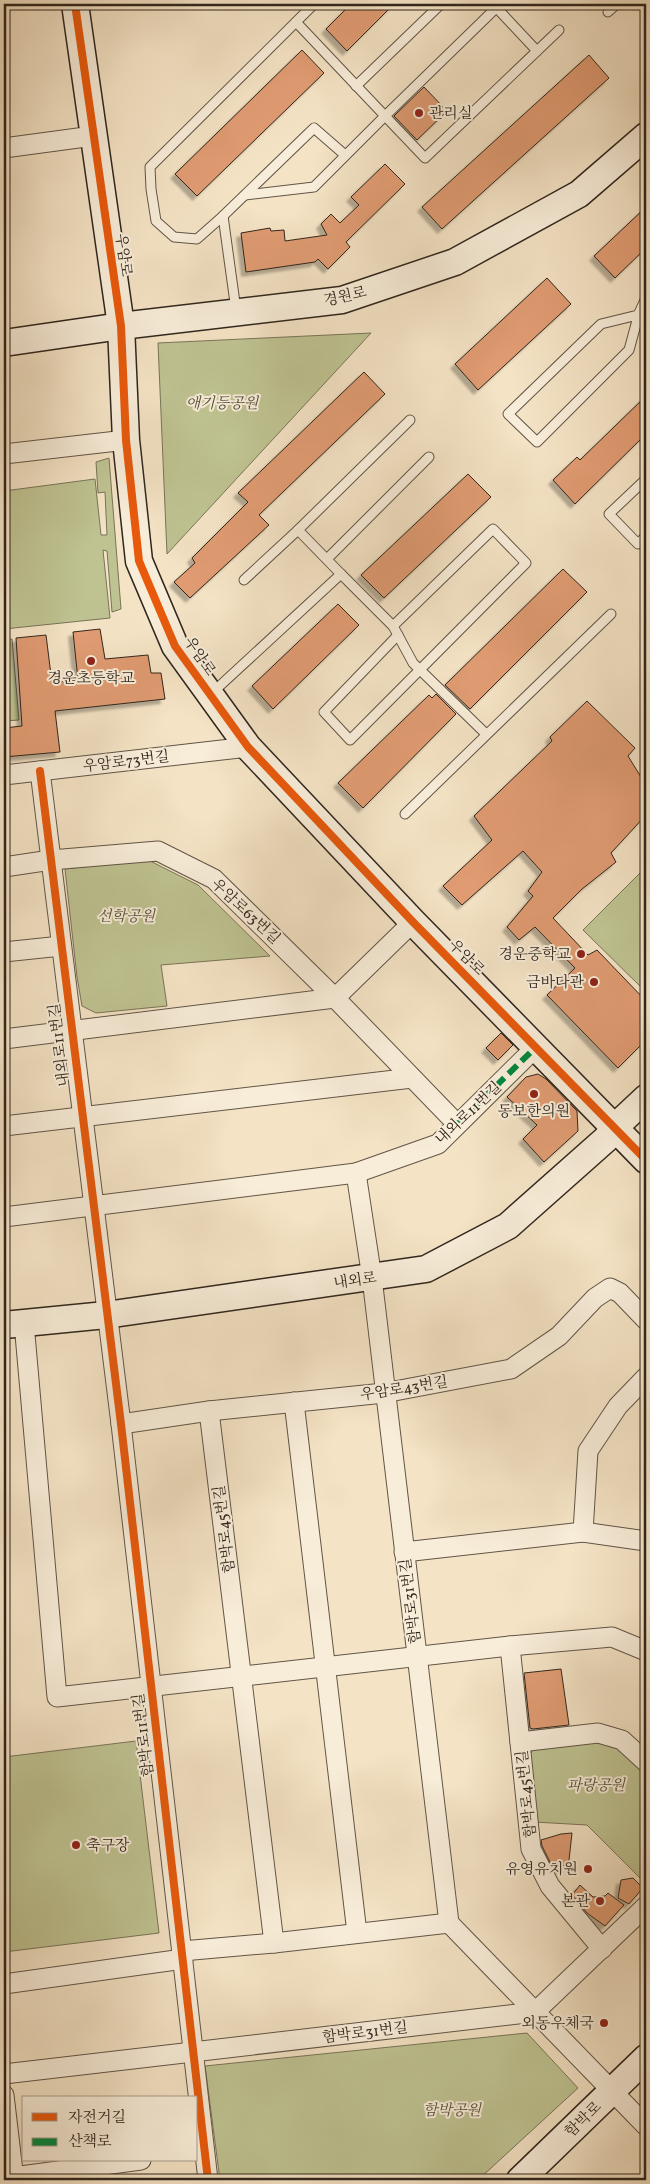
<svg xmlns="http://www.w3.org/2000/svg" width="650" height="2184" font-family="Vollkorn,'Noto Serif KR',serif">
<defs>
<filter id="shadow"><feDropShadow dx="-4.5" dy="4.5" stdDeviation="1" flood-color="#0004"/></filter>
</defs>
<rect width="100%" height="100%" fill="#f4e3c5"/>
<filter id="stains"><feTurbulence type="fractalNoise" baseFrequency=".004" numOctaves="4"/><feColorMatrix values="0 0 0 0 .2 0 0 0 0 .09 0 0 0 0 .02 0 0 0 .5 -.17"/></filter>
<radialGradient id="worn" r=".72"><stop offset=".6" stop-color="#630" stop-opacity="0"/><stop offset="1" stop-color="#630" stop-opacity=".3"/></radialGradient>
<g fill="#bfc392" stroke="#787458">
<polygon points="371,333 167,554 158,343"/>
<polygon points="109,458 121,609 112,612 107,551 103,550 110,618 4,629 4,491 95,479 101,535 107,535 105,492 98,493 96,462"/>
<polygon points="12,639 19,720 4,721 4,640"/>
<polygon points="148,860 198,885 270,956 161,965 167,1006 96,1013 82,1006 77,977 65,869"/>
<polygon points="646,867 646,992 583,930"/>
<polygon points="136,1741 159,1933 4,1952 4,1757"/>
<polygon points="603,1742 624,1751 646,1772 646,1884 587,1825 534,1822 528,1758 536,1745"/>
<polygon points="527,2033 578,2088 478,2180 220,2180 205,2066"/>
</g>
<g fill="#e09b72" stroke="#30261d" filter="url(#shadow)">
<polygon points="351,4 394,4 347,51 326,29"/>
<polygon points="302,50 324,73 197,196 175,174"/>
<polygon points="589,55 609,78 442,229 422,207"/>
<polygon points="424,87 447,111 417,140 394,116"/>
<polygon points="385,164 405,184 346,242 350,247 328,269 318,259 315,262 246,272 241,233 270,228 271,231 284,230 285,241 327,235 321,224 331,214 340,223 359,205 351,197"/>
<polygon points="646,207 646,248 615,278 594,256"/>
<polygon points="547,278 571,304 478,390 455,364"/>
<polygon points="364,372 385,394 259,515 269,525 190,598 174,582 195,563 192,558 248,502 238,493"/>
<polygon points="646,396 646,434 575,504 553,480 577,457 580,460"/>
<polygon points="468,474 491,497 384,598 361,575"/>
<polygon points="563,569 587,592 470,709 445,685"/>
<polygon points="338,604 359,625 273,709 252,686"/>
<polygon points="100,629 105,659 148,655 151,673 161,673 165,699 55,711 60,752 4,757 4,728 22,726 16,638 46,635 52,683 78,680 73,632"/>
<polygon points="436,694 456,714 363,808 338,783 429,695 432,698"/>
<polygon points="587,701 635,748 628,756 641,777 646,774 646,815 611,853 616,862 582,889 553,918 588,955 597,950 646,1001 646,1040 618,1068 547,995 575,968 535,927 519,940 507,927 533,896 528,891 542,872 523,851 462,905 443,886 492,840 474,816 552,741 550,737"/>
<polygon points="501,1033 513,1045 498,1060 486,1048"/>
<polygon points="538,1074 546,1079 577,1111 578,1131 544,1162 523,1139 537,1125 507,1097 526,1077"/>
<polygon points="561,1669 569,1725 533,1729 530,1728 529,1719 524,1673"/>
<polygon points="572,1833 569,1860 558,1871 553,1868 542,1846 541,1840 561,1834"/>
<polygon points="633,1878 643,1888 629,1904 618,1898 621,1880"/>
<polygon points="580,1885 593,1897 605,1896 608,1893 624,1905 605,1926 587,1913 572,1895"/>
</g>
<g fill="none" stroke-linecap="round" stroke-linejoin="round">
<g stroke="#615547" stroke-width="11">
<g id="lane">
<polyline points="314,4 150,167 151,189 156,221 174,237 197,239 223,216 314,128 345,155"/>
<polyline points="493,4 537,51"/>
<polyline points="497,7 385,116 425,158 559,30"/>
<polyline points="608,12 617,4"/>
<polyline points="356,86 441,4"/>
<polyline points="245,195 314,187 385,116 296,22"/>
<polyline points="223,216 236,310"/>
<polyline points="646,298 639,313 629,350 537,442 508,414 601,324 646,313"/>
<polyline points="646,479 609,514 638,544 646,536"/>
<polyline points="327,559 429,457"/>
<polyline points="341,574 393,626 413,663 486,734"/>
<polyline points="244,580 298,530"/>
<polyline points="393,626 493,529 526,563 350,740 324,712 398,635"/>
<polyline points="212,693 341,574 298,530 410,420"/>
<polyline points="405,814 611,614"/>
</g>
</g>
<g stroke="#615547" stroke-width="21">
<g id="street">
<polyline points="4,148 93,136"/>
<polyline points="4,454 126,440"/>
<polyline points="40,771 121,1424 208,2180"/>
<polyline points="4,775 248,747"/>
<polyline points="4,867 51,860 158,851 214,879 335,998 457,1124"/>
<polyline points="4,952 61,946"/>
<polyline points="4,1039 335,998 413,922"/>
<polyline points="4,1126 412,1078"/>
<polyline points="356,1173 372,1278 449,1923 646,2126"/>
<polyline points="4,1217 356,1173 438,1144 536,1047"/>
<polyline points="24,1323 57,1697 510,1646 612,1637 646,1651"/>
<polyline points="294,1402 357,1933"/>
<polyline points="209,1411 274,1943"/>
<polyline points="121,1424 209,1411 384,1393 511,1369 559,1336 595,1298 610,1288 620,1293 646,1320"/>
<polyline points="583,1532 646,1541"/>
<polyline points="404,1552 583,1532 588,1451 618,1406 646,1377"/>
<polyline points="510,1646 531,1849 550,1886 602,1949"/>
<polyline points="520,1742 598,1733 622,1740 646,1762"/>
<polyline points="182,1951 274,1943 449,1923"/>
<polyline points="4,1984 183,1959"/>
<polyline points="4,2074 535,2012 646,1906"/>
<polyline points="4,2095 14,2180"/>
<polyline points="13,2177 141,2160"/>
</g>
</g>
<g stroke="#30261d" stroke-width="29">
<g id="secondary">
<polyline points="75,4 121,326 126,440 139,561 175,646 248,747 413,922 646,1160"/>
<polyline points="4,343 121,326 342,300 455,262 579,194 646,136"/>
<polyline points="4,1325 106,1315 426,1269 508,1226 606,1139 615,1127 646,1098"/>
<polyline points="520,2180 646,2058"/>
</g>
</g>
<use href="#lane" stroke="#f8edd9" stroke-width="9"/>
<use href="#street" stroke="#f8edd9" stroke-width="19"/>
<use href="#secondary" stroke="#f8edd9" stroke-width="26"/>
<polyline stroke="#00873e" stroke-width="6" stroke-dasharray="12 6" stroke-linecap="butt" points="457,1124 536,1047"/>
<g stroke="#f8edd9" stroke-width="11">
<g id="cycleway">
<polyline points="75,4 121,326 126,440 139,561 175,646 248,747 413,922 646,1160"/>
<polyline points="40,771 121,1424 208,2180"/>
</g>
</g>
<use href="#cycleway" stroke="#e8590c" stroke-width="8"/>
</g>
<g fill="#8f2418" stroke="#f8edd9" stroke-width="2">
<circle cx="419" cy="113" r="5"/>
<circle cx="91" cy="661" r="5"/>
<circle cx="581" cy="954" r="5"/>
<circle cx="594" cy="982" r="5"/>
<circle cx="534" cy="1094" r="5"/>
<circle cx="76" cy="1845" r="5"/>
<circle cx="588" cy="1869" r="5"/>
<circle cx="600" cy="1901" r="5"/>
<circle cx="604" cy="2023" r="5"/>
</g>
<g text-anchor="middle" stroke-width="4" stroke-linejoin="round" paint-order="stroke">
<g font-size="15" fill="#30261d" stroke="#f8edd9" text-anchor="end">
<text x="429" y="118" text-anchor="start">관리실</text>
<text x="91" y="683" text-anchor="middle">경운초등학교</text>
<text x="571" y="959">경운중학교</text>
<text x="584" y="987">금바다관</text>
<text x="534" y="1116" text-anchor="middle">동보한의원</text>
<text x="86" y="1850" text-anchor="start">축구장</text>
<text x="578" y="1874">유영유치원</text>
<text x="590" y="1906">본관</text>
<text x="594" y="2028">외동우체국</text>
</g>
<g font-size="15" fill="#30261d" stroke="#f8edd9">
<text transform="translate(124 255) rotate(82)" y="5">우암로</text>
<text transform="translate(345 296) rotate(-13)" y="5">경원로</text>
<text transform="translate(200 656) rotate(56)" y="5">우암로</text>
<text transform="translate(126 761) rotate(-7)" y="5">우암로73번길</text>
<text transform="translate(246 911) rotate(43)" y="5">우암로63번길</text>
<text transform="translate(467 957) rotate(45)" y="5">우암로</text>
<text transform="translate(59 1045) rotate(-97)" y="5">내외로11번길</text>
<text transform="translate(468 1113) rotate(-43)" y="5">내외로11번길</text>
<text transform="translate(355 1280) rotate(-8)" y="5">내외로</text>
<text transform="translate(404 1388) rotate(-9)" y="5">우암로43번길</text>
<text transform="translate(224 1529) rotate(-97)" y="5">함박로45번길</text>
<text transform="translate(410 1601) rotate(-97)" y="5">함박로31번길</text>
<text transform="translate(143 1735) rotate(-97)" y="5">함박로11번길</text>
<text transform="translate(526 1794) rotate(-96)" y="5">함박로45번길</text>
<text transform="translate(365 2032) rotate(-7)" y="5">함박로31번길</text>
<text transform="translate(583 2119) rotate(-44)" y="5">함박로</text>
</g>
<g font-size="15" font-style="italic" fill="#544d3a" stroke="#f8edd9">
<text x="222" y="408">애기등공원</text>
<text x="126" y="921">선학공원</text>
<text x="596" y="1790">파랑공원</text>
<text x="452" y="2115">함박공원</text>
</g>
</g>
<rect width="650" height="2184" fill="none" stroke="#f4e3c5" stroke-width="20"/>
<rect x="5" y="5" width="640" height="2174" fill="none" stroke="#30261d" stroke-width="2.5"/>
<rect x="10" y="10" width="630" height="2164" fill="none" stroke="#30261d"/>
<rect x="22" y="2096" width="175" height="65" fill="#f8edd9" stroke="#a89d8e"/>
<rect x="32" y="2113" width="25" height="8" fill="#e8590c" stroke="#a89d8e"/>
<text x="68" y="2122" font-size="15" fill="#30261d">자전거길</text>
<rect x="32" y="2138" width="25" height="8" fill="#00873e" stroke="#a89d8e"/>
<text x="68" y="2146" font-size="15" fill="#30261d">산책로</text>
<rect width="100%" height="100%" filter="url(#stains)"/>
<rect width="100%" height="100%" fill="url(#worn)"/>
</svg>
